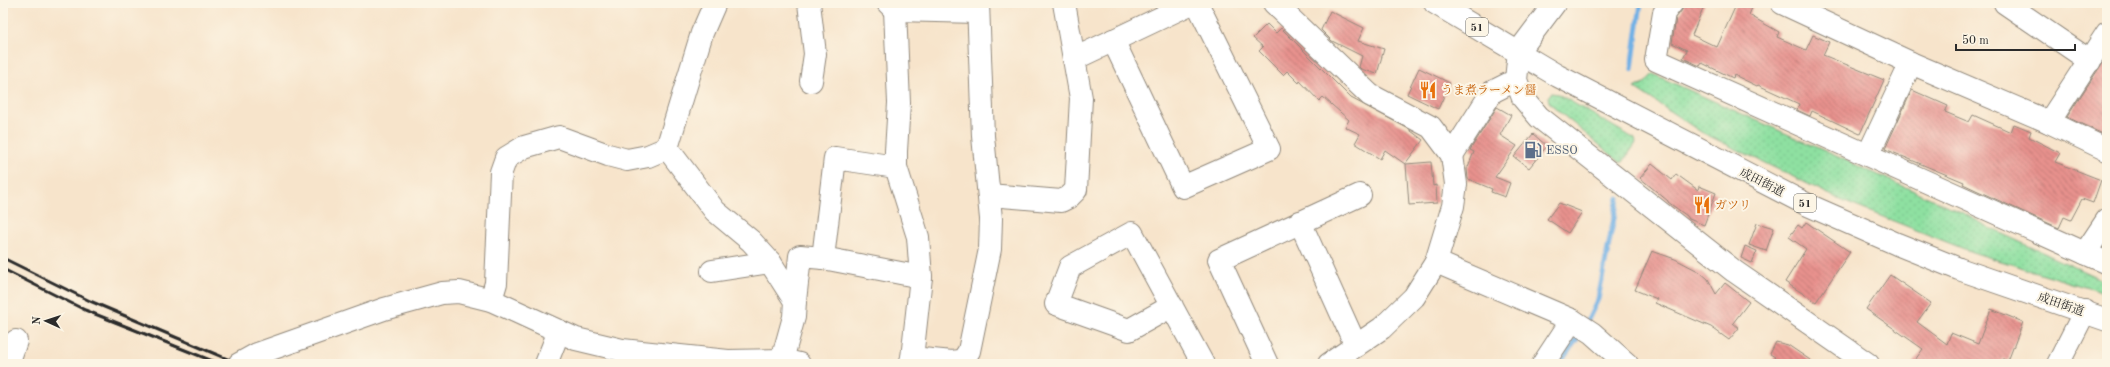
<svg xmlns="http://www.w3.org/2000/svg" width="2110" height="367" font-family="'Old Standard TT','Noto Serif JP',serif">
<defs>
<pattern id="grass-dots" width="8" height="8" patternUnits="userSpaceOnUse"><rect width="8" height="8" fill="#8ee0a1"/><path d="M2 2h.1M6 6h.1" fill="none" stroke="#7bc08b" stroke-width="1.8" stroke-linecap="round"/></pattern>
<pattern id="building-back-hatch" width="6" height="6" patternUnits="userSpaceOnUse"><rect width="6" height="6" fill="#e7918d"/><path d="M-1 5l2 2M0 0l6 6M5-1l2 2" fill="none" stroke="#bb7773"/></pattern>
</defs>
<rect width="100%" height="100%" fill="#fcf5e5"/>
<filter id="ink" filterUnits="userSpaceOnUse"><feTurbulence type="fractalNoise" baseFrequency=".025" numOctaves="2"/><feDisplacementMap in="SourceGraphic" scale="8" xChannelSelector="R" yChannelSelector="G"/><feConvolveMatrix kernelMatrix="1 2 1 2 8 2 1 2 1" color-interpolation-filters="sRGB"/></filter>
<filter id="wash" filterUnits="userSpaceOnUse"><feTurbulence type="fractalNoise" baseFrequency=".012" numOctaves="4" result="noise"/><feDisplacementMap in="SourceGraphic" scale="16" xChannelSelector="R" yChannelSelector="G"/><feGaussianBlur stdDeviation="0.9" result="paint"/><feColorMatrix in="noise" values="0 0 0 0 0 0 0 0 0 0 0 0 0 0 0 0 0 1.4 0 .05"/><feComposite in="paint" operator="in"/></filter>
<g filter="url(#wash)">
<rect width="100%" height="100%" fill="#f7e4cb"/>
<g fill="url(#grass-dots)" stroke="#5c8666">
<polygon points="1653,74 1961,212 1996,231 2107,282 2107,294 1972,252 1845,202 1701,132 1635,88 1646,82"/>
<polygon points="1551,93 1558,94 1635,139 1636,143 1623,162 1620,162 1557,110 1549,102 1548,97"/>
</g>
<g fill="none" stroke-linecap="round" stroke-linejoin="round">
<g stroke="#72b1e5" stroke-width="5">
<polyline points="1632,69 1641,3"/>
<polyline points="1586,324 1598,299 1618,198"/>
<polyline points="1559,364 1581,333"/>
</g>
</g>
<g id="blocks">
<g fill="url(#building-back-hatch)">
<polygon points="1684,3 1705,3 1692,35 1717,47 1737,3 1754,3 1749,15 1779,32 1777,37 1806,50 1813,35 1829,42 1823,55 1884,80 1860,134 1812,111 1810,116 1797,110 1799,104 1758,85 1757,86 1734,75 1733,78 1702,63 1700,66 1683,58 1687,50 1672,43 1676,18 1682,10"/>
<polygon points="1330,11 1364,28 1358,41 1384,49 1377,74 1361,69 1359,67 1362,56 1332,41 1321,30"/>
<polygon points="1267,24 1276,33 1281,28 1351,98 1407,128 1423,140 1405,164 1385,150 1380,159 1355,143 1360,134 1345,127 1349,120 1323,97 1319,101 1300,81 1299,83 1287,71 1283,75 1259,51 1263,47 1253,38"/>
<polygon points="2107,56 2107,136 2067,117"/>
<polygon points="1419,68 1450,83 1438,109 1407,94"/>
<polygon points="1912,90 1948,106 1945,112 1969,122 1973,115 2011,132 2014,124 2031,131 2029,137 2060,153 2055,162 2101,180 2093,203 2082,199 2071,220 2064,217 2059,228 1991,197 1963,184 1964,182 1885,149"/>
<polygon points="1497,107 1511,115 1500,135 1517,146 1495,177 1510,183 1505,197 1491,192 1492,189 1468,179 1467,169 1474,152 1470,150"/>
<polygon points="1533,134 1547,146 1529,168 1514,157"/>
<polygon points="1431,162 1433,186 1436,185 1437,203 1409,205 1406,164"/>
<polygon points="1652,164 1672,180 1676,174 1698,190 1699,186 1716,193 1704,225 1689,219 1687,216 1668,202 1668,201 1640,178"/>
<polygon points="1559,203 1582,212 1568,233 1547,219"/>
<polygon points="1806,222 1850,252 1816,302 1785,282 1806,249 1789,237 1798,225 1802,228"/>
<polygon points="1757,223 1774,228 1766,251 1749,245"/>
<polygon points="1745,246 1757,251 1752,263 1741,258"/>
<polygon points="1652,251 1675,259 1700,272 1708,279 1716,294 1725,283 1749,302 1733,323 1739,328 1729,340 1711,327 1655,303 1657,299 1635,290"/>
<polygon points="1890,275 1931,303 1917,322 1947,344 1951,333 1978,344 1991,309 2023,322 2008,361 2003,359 2002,364 1912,364 1923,349 1866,309"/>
<polygon points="1776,342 1788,345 1816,364 1770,364 1775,357 1770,354"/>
</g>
</g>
</g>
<g filter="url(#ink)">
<use href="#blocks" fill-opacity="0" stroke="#91887b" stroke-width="1"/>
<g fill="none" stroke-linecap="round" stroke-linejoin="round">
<g stroke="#91887b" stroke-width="24">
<g id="minor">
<polyline points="715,3 702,33 667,148 715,211 751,241 770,262 795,301 794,317 782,360"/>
<polyline points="809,3 815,54 811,81"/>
<polyline points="888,3 895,10 978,12"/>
<polyline points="1274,3 1370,95 1431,127 1452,155 1456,184 1453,206 1436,262 1414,297 1382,328 1329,364"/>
<polyline points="1555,3 1519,51 1516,80 1523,98 1539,117 1734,271 1868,364"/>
<polyline points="1672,3 1664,13 1656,60 2107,263"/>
<polyline points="1782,3 1911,63 2049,122 2107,150"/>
<polyline points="2005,3 2090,61"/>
<polyline points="895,10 899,103 896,151 896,167 918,237 921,277 912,358 910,364"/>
<polyline points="1113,40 1183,187 1269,149 1197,3"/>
<polyline points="1074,59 1192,3"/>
<polyline points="2049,122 2107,33"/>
<polyline points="1452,155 1492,92 1516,80"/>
<polyline points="1868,155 1911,63"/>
<polyline points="989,195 1061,201 1069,197 1076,190 1081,98 1064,3"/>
<polyline points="1300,222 1356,346"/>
<polyline points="2085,253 2107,220"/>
<polyline points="823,258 835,158 896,167"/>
<polyline points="1436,262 1572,320 1592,333 1627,364"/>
<polyline points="712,271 770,262"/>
<polyline points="491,300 496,283 501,172 506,158 524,147 559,137 608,155 627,160 648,156 667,148"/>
<polyline points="795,301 800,256 823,258 921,277"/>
<polyline points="1172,306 1129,330 1056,304 1070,267 1132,233 1203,364"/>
<polyline points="912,358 952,362 963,360 969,351 990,249 991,219 983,136 978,3"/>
<polyline points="8,364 16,341"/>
<polyline points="239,364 257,354 384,309 442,293 459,292 491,300 576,339 622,350 728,361 782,360 799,364"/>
<polyline points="546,364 559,331"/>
<polyline points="1267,364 1219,260 1360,195"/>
<polyline points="1543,364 1572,320"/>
<polyline points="2058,364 2085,311"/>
</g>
</g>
<g stroke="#91887b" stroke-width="24">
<polyline id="highway" points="1435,3 1558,76 1808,205 1897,244 1959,269 2107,320"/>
</g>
<use href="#minor" stroke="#fff" stroke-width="22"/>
<use href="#highway" stroke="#fff" stroke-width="22"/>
<g stroke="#2b2b2b" stroke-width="3">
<polyline points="3,258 90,301 239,364"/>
<polyline points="3,269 85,310 220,364"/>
</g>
</g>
</g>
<defs>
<g id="restaurant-bare" transform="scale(1.38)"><path d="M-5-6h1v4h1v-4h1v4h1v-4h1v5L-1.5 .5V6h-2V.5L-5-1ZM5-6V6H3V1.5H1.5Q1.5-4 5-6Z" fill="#e8710a" stroke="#fcf5e5" stroke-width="2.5" paint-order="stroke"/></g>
<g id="fuel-bare" transform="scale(1.38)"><path d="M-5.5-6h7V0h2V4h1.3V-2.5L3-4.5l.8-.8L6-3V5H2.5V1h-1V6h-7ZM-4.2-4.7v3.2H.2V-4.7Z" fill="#5c6f8a" stroke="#fcf5e5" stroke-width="2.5" paint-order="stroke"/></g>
</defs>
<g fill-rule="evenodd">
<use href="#restaurant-bare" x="1428" y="90"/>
<use href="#fuel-bare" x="1533" y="150"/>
<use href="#restaurant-bare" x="1702" y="205"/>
</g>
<g text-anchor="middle" stroke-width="4" stroke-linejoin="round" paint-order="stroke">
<g fill="#fcf5e5" stroke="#6a6863" stroke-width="1">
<rect x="1466" y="18" width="22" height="18" rx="3"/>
<rect x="1794" y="194" width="22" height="18" rx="3"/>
</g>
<g font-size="11" font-weight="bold" fill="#2b2b2b">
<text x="1477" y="31">51</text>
<text x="1805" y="207">51</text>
</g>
<g font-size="12" fill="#c56008" stroke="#fcf5e5" text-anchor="start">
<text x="1441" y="94">うま煮ラーメン醤</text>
<text x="1715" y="209">ガツリ</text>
</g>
<g font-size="12" fill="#4e5e75" stroke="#fcf5e5" text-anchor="start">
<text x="1546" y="154">ESSO</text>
</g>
<g font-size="12" fill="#2b2b2b" stroke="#fcf5e5">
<text transform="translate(1762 182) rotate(27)" y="4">成田街道</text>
<text transform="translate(2061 304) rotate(19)" y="4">成田街道</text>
</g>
</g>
<rect width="2110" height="367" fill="none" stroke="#fcf5e5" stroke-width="16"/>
<g transform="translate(46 321) rotate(273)" stroke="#fcf5e5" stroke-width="3" paint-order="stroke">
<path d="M0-3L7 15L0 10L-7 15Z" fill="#2b2b2b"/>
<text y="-6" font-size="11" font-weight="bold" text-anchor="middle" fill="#2b2b2b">N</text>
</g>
<path d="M1956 44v6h119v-6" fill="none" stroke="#2b2b2b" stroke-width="2"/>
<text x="1962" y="44" font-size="12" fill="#2b2b2b" stroke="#fcf5e5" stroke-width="3" paint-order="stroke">50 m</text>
</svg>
